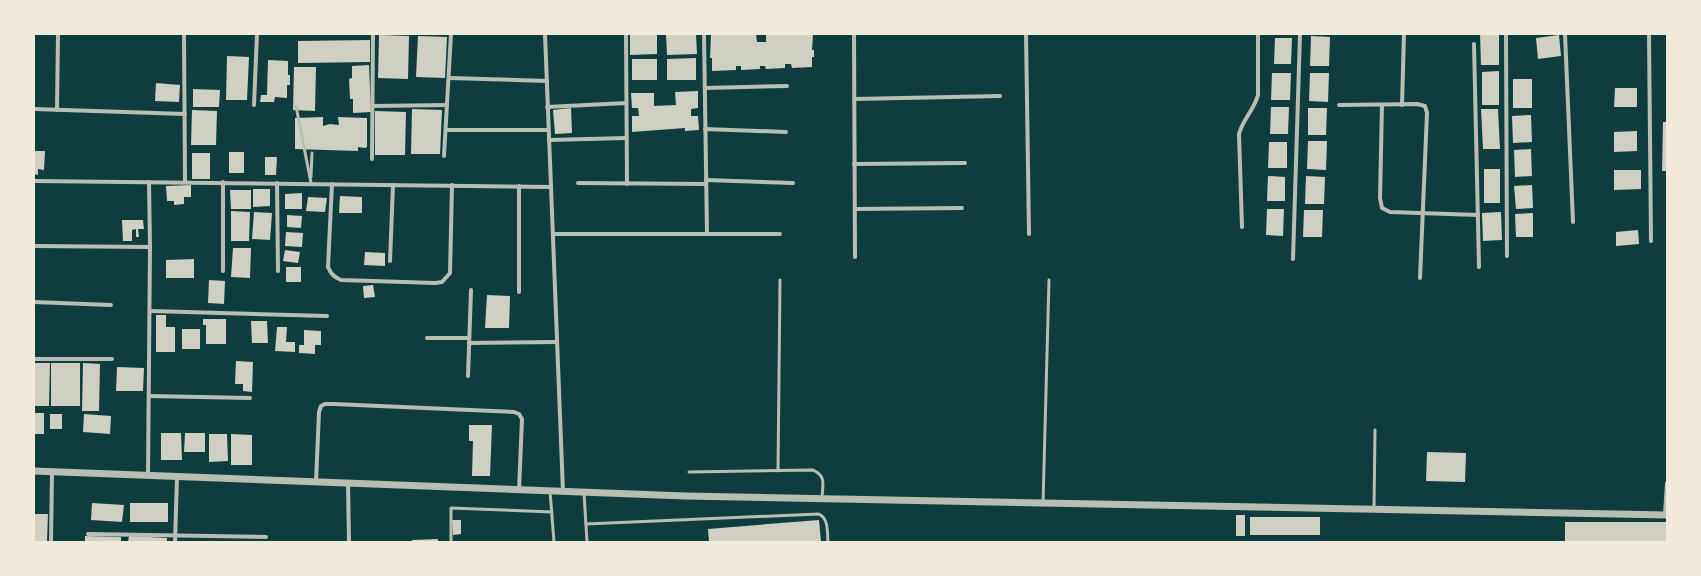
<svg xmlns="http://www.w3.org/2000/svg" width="1701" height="576" font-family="Mulish,sans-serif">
<rect width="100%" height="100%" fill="#0f3d3e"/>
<g fill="#cfcfc3">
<polygon points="630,34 657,34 657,54 630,55"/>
<polygon points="696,34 697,54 667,55 666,35"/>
<polygon points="711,34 756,34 757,42 766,42 766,34 813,34 812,50 814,50 814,57 812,57 812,67 792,68 791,64 785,64 785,68 766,69 765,66 760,66 760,69 741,70 741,66 736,66 736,70 712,71 712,58 710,58"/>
<polygon points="1480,34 1499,34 1499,65 1481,65"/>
<polygon points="379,35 409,36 408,79 378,78"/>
<polygon points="1559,35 1561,56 1538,59 1536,38"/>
<polygon points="418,36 447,37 445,78 416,77"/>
<polygon points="1311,36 1330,37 1329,66 1310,66"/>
<polygon points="1275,38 1292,38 1291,64 1274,64"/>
<polygon points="370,40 370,62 298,63 298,41"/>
<polygon points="227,56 249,57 247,100 226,100"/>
<polygon points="696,58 696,80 667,80 667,59"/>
<rect x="632" y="59" width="25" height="21"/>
<polygon points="268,60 288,61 288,75 290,75 290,85 287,85 287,98 275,97 274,102 260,102 261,95 267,95"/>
<polygon points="369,65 371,112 353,113 353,99 350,99 349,79 352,78 352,66"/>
<polygon points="294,67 316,67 315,111 293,110"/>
<polygon points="1499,71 1499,105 1482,105 1482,72"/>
<polygon points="1272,73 1291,73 1290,100 1271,100"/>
<polygon points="1310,73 1329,73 1328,102 1309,101"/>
<rect x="1513" y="79" width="19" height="29"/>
<polygon points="156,83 180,85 179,102 155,101"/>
<polygon points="1615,88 1637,88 1637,107 1614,107"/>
<polygon points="193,89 220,90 219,107 193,107"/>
<polygon points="698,91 698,108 691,109 691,116 698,116 699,130 685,131 685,128 632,132 632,116 639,116 638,108 632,108 631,93 654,93 654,106 676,105 675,92"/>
<polygon points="1271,107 1289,107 1288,134 1270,134"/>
<polygon points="571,108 572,133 555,134 553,110"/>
<polygon points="1308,108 1327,108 1326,135 1308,135"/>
<polygon points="412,109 442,110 440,154 411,154"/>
<polygon points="1481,109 1498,109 1500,149 1483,149"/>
<polygon points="192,110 217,111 216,145 191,145"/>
<polygon points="375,111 406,112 405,155 375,155"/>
<polygon points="1531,115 1532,142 1513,143 1512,116"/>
<polygon points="323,117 323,126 330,124 339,125 338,117 367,118 367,147 365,148 358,147 358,151 295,149 295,118"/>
<polygon points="1663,122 1667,122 1667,171 1662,171"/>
<polygon points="1637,131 1637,151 1614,152 1614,132"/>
<polygon points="1308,141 1327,141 1326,170 1307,169"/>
<polygon points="1269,142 1287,142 1287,168 1268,168"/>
<polygon points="1531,149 1532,176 1515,177 1514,150"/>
<polygon points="34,151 45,151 44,170 38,169 38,175 34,174"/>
<rect x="229" y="152" width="15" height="21"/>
<rect x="192" y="153" width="18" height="26"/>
<polygon points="265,157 277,157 276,175 265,175"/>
<rect x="1484" y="169" width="16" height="34"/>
<polygon points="1614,170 1641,170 1641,189 1614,190"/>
<polygon points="1268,176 1285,177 1285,201 1267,201"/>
<polygon points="1306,176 1325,177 1324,204 1305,204"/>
<polygon points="191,185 191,197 184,197 184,204 174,205 174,201 167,201 166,186"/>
<polygon points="1532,185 1533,208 1516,209 1514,186"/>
<polygon points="253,189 270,189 270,206 253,207"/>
<polygon points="230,190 251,190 251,209 231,209"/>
<polygon points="302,193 302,209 285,209 285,194"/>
<polygon points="340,196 362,197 362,213 339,213"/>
<polygon points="308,197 327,198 325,212 306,211"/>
<polygon points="1267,209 1284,209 1283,236 1266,235"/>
<polygon points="1304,210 1323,210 1322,237 1303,237"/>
<polygon points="231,211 250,212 249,241 231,241"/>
<polygon points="254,212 272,213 270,240 252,239"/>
<polygon points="1501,212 1502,240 1483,241 1482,213"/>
<polygon points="1533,213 1533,237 1516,237 1515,214"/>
<polygon points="287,215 302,216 301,228 287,227"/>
<polygon points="122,220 143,220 144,229 138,229 139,237 136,237 136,229 132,230 132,241 123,241"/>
<polygon points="1638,230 1639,244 1616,246 1616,232"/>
<polygon points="286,232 303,233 302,247 285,246"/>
<polygon points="233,248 251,248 250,278 231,277"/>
<polygon points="285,250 300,252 298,263 283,261"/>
<polygon points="365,252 385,253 385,266 364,265"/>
<polygon points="194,259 194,278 166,278 166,260"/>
<rect x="286" y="267" width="15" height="15"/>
<polygon points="209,280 225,281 224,304 208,303"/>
<polygon points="373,285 375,297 364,298 363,286"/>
<polygon points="487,295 510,296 509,328 485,328"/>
<polygon points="156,315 166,315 166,327 175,327 175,352 156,352"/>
<polygon points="203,319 226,319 226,344 206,344 206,325 203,325"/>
<polygon points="251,321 267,321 268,343 252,343"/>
<polygon points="277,327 287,327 286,342 295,342 295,352 275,351"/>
<rect x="182" y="329" width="18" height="20"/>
<polygon points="304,330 321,331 321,345 315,345 315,354 299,353 299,345 304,345"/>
<polygon points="236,361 253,362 252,392 243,391 243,384 235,384"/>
<polygon points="34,363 50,363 49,406 34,406"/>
<rect x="51" y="363" width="29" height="43"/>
<polygon points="83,363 100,364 99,411 82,411"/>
<polygon points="117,367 144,368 143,391 116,391"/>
<rect x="34" y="413" width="10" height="21"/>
<rect x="50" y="414" width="12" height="15"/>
<polygon points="84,414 111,416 110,434 83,432"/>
<polygon points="469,425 492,425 490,476 472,476 473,441 469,441"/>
<polygon points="161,433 181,433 182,460 161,460"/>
<polygon points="185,433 205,433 205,452 184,452"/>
<polygon points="209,434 227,434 228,461 209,462"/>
<polygon points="231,434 252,435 252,465 231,465"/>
<polygon points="1427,452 1466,453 1465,482 1426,481"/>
<polygon points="92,503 124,505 122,522 91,520"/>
<rect x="130" y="503" width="38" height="19"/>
<polygon points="34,514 48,514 47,542 34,542"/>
<rect x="1236" y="515" width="9" height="21"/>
<rect x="1250" y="517" width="70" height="18"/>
<polygon points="452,520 461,520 461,534 453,535"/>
<polygon points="819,520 821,542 709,542 708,529"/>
<rect x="1565" y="522" width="102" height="20"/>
<polygon points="85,536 121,537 121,542 85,542"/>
<polygon points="129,536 167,538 167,542 128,542"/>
<polygon points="438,539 438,542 412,542 412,540"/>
</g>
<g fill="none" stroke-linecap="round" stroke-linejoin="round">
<g stroke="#b8beb3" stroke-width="3">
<polyline points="296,106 311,183"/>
<polyline points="311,177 312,153"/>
<polyline points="778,471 780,280"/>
<path d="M689,472L813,470C826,476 823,484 822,497"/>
<polyline points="550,491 554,542"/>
<polyline points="584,493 587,542"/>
<polyline points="1043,503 1049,280"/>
<polyline points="1374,509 1375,430"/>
<path d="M586,524L819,514C829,519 827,532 828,542"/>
<polyline points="451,542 451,508 552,512"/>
</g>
<g stroke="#b8beb3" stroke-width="4">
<polyline points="184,34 185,182"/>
<polyline points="545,34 563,492"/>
<polyline points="626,34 627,184"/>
<polyline points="704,34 707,234"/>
<polyline points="854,34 855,257"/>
<polyline points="1026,34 1029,234"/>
<polyline points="1506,34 1507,256"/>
<polyline points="1565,34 1573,222"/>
<polyline points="1649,34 1651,241"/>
<polyline points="1474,44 1479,267"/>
<polyline points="449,78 547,81"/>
<polyline points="705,88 787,86"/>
<polyline points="854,99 1000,96"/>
<polyline points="254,105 257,34"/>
<polyline points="1339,105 1417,104 1425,106 1427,113 1420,278"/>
<polyline points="1382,105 1380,198 1382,208 1390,212 1478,215"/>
<polyline points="1402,105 1404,34"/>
<polyline points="373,106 447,105"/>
<polyline points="547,107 626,103"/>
<polyline points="34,109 185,114"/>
<polyline points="57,110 58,34"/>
<polyline points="705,129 786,132"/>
<polyline points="446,130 548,130"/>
<polyline points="549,140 626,138"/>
<polyline points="444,156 451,34"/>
<polyline points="372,159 373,34"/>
<polyline points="854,164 965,163"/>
<polyline points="706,180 793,183"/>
<polyline points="34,181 551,187"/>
<polyline points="223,182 223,271"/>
<polyline points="277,183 278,271"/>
<polyline points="578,183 706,184"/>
<path d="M332,184L328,267C331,274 334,277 341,280L435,283L442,282L450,273L452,185"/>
<polyline points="519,186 519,292"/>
<polyline points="855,209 962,208"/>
<path d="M1242,227L1239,134C1243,119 1254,110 1258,95V34"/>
<polyline points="553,234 780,234"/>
<polyline points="34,246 150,247"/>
<polyline points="1293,259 1300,34"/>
<polyline points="390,261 393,185"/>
<polyline points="34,302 111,305"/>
<polyline points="150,311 327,316"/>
<polyline points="427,338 469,338"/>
<polyline points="469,343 557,342"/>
<polyline points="34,359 112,359"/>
<polyline points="468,376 471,290"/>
<polyline points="149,396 250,398"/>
<polyline points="148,476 150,247 149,182"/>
<polyline points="316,482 319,412 321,406 325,404 334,404 514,412 519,414 522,419 519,490"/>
<polyline points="348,483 349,542"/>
<polyline points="1665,515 1667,483"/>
<polyline points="88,534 266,537"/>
<polyline points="51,542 52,472"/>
<polyline points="175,542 177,477"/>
</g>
<polyline stroke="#b8beb3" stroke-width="7" points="34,471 685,496 1667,515"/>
</g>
<rect width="1701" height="576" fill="none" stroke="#f1e9da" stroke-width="70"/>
</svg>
